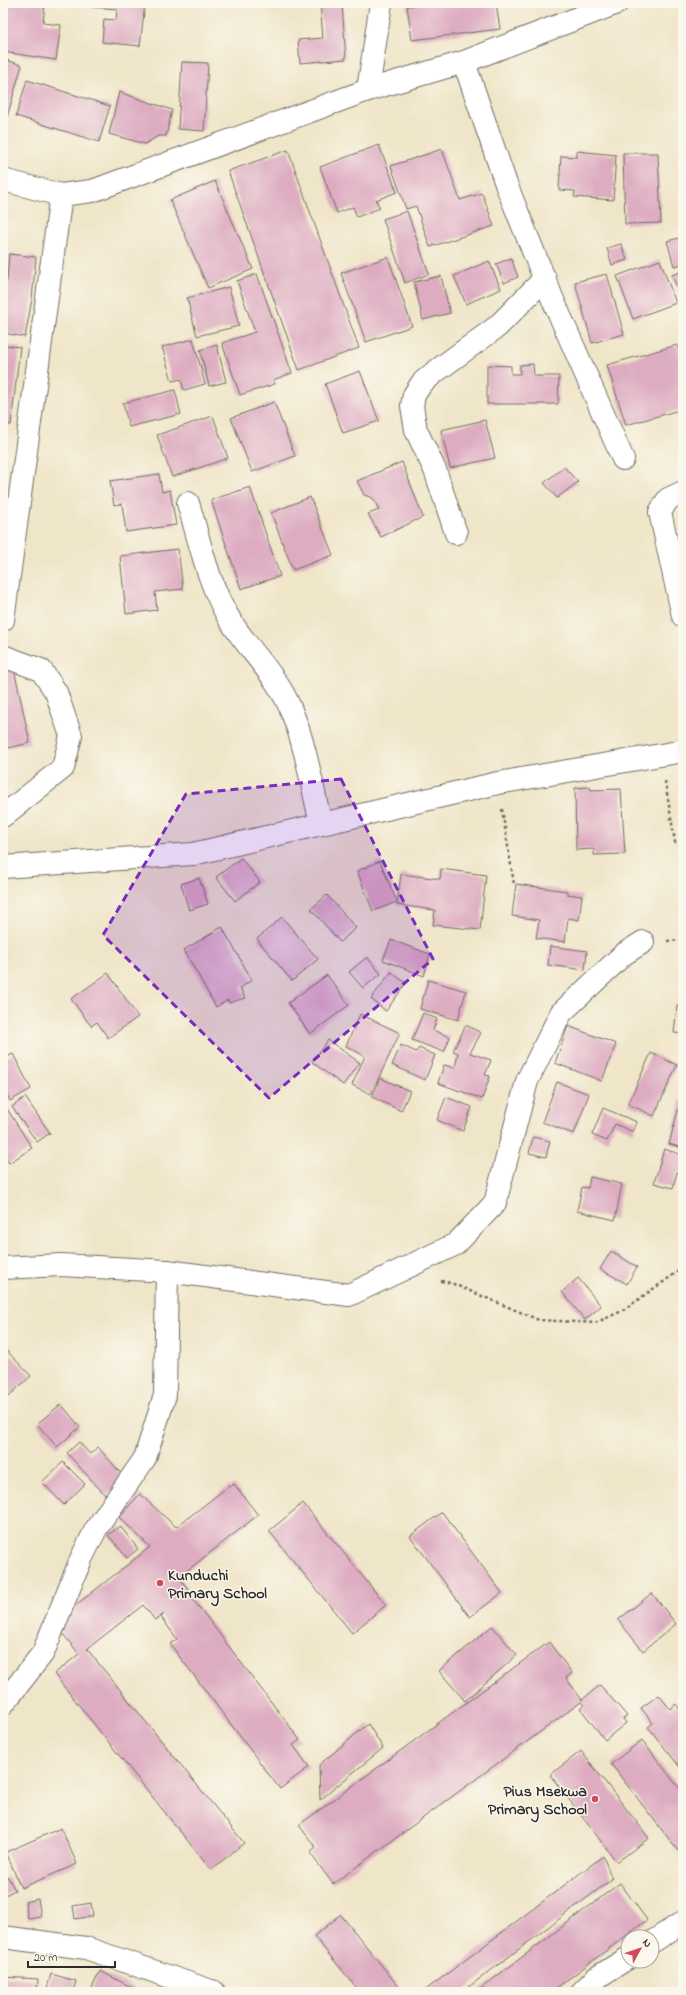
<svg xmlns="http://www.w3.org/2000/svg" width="686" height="1995" font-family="'Indie Flower',sans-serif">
<rect width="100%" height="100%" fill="#fbf7ec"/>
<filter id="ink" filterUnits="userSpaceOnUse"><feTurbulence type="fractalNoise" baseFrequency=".025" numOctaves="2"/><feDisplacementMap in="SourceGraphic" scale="8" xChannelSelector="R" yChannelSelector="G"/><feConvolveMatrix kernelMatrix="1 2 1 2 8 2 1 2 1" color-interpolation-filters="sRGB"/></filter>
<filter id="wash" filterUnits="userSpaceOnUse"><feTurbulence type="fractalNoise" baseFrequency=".012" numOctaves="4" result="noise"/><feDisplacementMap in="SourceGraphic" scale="16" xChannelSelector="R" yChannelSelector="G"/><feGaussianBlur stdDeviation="0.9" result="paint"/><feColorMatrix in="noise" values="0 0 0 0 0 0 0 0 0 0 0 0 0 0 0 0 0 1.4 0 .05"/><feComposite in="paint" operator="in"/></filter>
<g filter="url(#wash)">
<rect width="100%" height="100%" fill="#efe5c8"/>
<g id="blocks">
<g fill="#ddacc1">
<polygon points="5,3 45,3 43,23 61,25 56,60 3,52 3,18"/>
<polygon points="83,3 145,3 140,46 102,42 104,19 116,20 117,9 82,6"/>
<polygon points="320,3 342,3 346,59 300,63 298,40 323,38"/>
<polygon points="429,3 496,3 500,29 412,40 407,6"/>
<polygon points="3,59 22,65 5,124 3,123"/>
<polygon points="182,62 208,63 204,131 178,129"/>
<polygon points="27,80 110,106 99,142 16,116"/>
<polygon points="119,92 172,110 166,136 158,136 145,144 109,134"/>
<polygon points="379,145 397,192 376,200 380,208 357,217 353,207 337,213 320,167"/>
<polygon points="442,149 460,200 482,193 494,226 430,247 416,206 406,209 391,166"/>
<polygon points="288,150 359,348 299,370 228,171"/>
<polygon points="577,151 616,155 613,200 574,197 575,191 559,190 561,156 577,157"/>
<polygon points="623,153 658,153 661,223 625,224"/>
<polygon points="215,181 253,269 208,288 170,200"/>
<polygon points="407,211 429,274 405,283 383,219"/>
<polygon points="683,237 683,264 674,266 667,241"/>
<polygon points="621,244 627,260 612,265 607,248"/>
<polygon points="9,254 36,257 32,299 25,337 3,333 3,280 7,281"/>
<polygon points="388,257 412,326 366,342 341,273"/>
<polygon points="511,258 518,277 504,283 496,264"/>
<polygon points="660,260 676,303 633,319 617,276"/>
<polygon points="489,261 501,289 466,304 454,276"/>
<polygon points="683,271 683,303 672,275"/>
<polygon points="257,274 292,373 273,380 275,384 240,395 222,343 255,332 237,281"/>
<polygon points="607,274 624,334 592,343 575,282"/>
<polygon points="441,276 450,313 423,320 414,282"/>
<polygon points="229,287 239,326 197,336 187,298"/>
<polygon points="193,339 205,384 184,390 181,379 172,381 162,347"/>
<polygon points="3,345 20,347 11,425 3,424"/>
<polygon points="217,345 226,382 209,386 200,350"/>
<polygon points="677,345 683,366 683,409 626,425 607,365"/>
<polygon points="533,364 534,376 559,376 558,404 487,404 487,365 511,366 511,374 520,374 520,365"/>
<polygon points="360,371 379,421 343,433 325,384"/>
<polygon points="175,390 181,414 129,427 123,403"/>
<polygon points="274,402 295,456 252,472 231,418"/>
<polygon points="213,416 228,458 172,477 157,435"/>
<polygon points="485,420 495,458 450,468 441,430"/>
<polygon points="402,462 423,517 381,537 368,514 379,510 373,498 364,495 357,481"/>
<polygon points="564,467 578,482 557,498 544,483"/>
<polygon points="159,474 162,492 170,490 176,525 126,532 122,504 114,505 110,481"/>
<polygon points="250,487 280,576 241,589 211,500"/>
<polygon points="310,497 333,555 293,570 271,513"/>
<polygon points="178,549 183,589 155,592 157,610 126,614 120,556"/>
<polygon points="13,664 30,743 3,749 3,666"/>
<polygon points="590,787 591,790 621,789 625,854 594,855 594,849 576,850 575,788"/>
<polygon points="241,858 260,882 235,901 216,877"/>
<polygon points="380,861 397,902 373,911 357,871"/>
<polygon points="441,869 486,875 480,930 433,925 435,910 397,905 401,874 440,879"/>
<polygon points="199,878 208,904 189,910 181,884"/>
<polygon points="516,884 567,891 567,894 582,896 579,920 568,918 565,942 536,938 539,920 512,916"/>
<polygon points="327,895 356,928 340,942 311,909"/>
<polygon points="282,917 318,959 292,981 257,939"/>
<polygon points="222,927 252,980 240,988 245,998 229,1003 228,1000 216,1007 184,950"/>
<polygon points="391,940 430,954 424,976 383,960"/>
<polygon points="550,946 587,951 585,970 548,965"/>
<polygon points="367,957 381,974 363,988 349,972"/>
<polygon points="391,972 406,983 386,1011 371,999"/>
<polygon points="108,973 138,1017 108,1038 97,1022 91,1026 71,999"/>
<polygon points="327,975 349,1005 310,1034 288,1003"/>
<polygon points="428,980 466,991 458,1020 420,1009"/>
<polygon points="677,1006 683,1007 683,1034 674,1033"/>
<polygon points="423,1013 437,1019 433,1030 450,1037 444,1052 412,1040"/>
<polygon points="360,1014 400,1033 371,1094 352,1085 365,1056 346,1046"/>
<polygon points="466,1025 481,1033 470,1053 491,1060 485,1075 490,1076 482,1099 438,1083 444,1065 455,1068 458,1053 453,1051"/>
<polygon points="568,1026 616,1044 602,1081 555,1063"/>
<polygon points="328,1040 360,1063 343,1085 312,1062"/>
<polygon points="401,1045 416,1052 419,1048 435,1055 425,1080 392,1065"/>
<polygon points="651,1053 677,1065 654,1116 628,1104"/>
<polygon points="13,1054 31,1089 10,1101 3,1086 3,1059"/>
<polygon points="380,1078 410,1091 401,1111 372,1097"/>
<polygon points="557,1082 589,1094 574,1134 542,1122"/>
<polygon points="25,1097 50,1133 37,1142 12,1107"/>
<polygon points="446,1097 472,1107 463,1131 437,1120"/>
<polygon points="681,1099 683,1099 683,1148 669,1144"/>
<polygon points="4,1104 32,1148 9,1163 3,1154"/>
<polygon points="603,1108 637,1122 633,1132 615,1124 607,1141 592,1135"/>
<polygon points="533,1137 550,1141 546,1157 529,1153"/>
<polygon points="664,1149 683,1155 683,1174 677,1172 673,1188 654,1183"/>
<polygon points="590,1177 622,1184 615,1220 577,1211 582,1187 588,1188"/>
<polygon points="611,1251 637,1267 627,1284 600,1269"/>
<polygon points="578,1278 601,1306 585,1320 562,1292"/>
<polygon points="3,1347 31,1376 9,1396 3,1390"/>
<polygon points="61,1404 80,1427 57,1447 37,1424"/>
<polygon points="79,1442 90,1454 98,1447 126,1479 106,1496 67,1453"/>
<polygon points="63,1462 85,1484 64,1505 42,1482"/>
<polygon points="234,1484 258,1515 179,1577 191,1593 189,1594 300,1740 293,1745 309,1767 280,1789 170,1644 177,1639 161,1617 164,1614 155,1620 143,1605 87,1649 244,1843 211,1870 54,1674 79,1654 55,1624 67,1612 150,1547 119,1517 140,1494 176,1527 229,1486 230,1487"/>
<polygon points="303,1503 386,1605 352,1633 269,1531"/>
<polygon points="442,1512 502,1593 470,1617 410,1536"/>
<polygon points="120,1526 138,1549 127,1558 108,1535"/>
<polygon points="652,1593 676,1624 643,1651 618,1620"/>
<polygon points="492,1626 517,1655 465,1701 439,1671"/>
<polygon points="549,1642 572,1673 566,1678 582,1700 600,1685 627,1716 623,1719 626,1723 605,1740 580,1708 584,1705 581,1702 333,1884 310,1853 316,1848 299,1825"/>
<polygon points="659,1695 670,1709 676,1704 683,1713 683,1771 648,1727 653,1723 641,1708"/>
<polygon points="368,1724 383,1748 320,1800 319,1765"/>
<polygon points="642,1740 683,1793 683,1847 678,1851 611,1764"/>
<polygon points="581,1751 649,1838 617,1862 550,1775"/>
<polygon points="61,1828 77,1864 21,1888 6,1852"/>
<polygon points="603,1856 612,1879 462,1992 423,1992"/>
<polygon points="8,1877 15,1890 3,1896 3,1879"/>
<polygon points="620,1883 647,1920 551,1992 476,1992"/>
<polygon points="38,1899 41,1917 28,1919 25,1902"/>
<polygon points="91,1903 93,1916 75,1919 73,1906"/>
<polygon points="341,1915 403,1992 360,1992 314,1936"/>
<polygon points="100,1971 141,1992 99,1992 92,1988"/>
<polygon points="51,1974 76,1981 73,1992 46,1992"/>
<polygon points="3,1977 38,1979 37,1992 3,1992"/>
</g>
</g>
</g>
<g filter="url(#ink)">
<use href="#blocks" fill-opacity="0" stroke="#706c62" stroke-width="1"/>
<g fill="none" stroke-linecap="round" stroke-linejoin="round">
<g stroke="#706c62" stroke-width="24">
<g id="minor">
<polyline points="464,62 506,184 553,300 623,459"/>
<polyline points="368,90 381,3"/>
<polyline points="3,180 61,195 92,191 368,90 464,62 617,3"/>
<polyline points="683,492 668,499 660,512 683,616"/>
<path d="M188,503C200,542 208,584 230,620C249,651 277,675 291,710C306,746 312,786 321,824"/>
<polyline points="456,533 435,470 416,430 412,406 414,395 422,383 435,372 498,326 545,278"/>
<polyline points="3,620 61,195"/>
<polyline points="3,656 41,670 56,692 71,736 63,768 3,816"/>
<polyline points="3,867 193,854 498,783 678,752 683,749"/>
<polyline points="3,1268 61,1265 167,1271 349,1295 456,1244 495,1203 527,1081 561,1013 624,954 643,942"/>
<polyline points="3,1704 43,1653 81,1559 96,1529 145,1458 165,1395 167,1271"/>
<polyline points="3,1937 86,1948 214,1992"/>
<polyline points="652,1942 683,1922"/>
<polyline points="582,1992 596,1978 628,1958"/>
</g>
</g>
<g stroke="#706c62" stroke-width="2.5" stroke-dasharray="3 3" stroke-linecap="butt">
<polyline points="665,781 675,842 683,847"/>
<polyline points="502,809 514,884"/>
<polyline points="667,941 683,940"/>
<polyline points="441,1281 451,1283 539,1320 595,1323 622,1311 683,1268"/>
</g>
<use href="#minor" stroke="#fff" stroke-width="22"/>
</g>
</g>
<path fill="#7b2cbf" fill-opacity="0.2" stroke="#7b2cbf" stroke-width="3" stroke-dasharray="8 5" stroke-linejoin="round" d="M341,779L433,959L269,1098L103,935L186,794Z"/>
<g fill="#d1495b" stroke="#fbf7ec" stroke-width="1.5">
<circle cx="160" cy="1583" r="4"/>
<circle cx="595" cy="1799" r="4"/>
</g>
<g text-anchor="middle" stroke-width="3" stroke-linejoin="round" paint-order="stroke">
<g font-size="16" font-weight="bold" fill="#2b2b2b" stroke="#fbf7ec" text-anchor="start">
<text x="168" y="1580">Kunduchi<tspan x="168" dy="18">Primary School</tspan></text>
<text x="587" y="1796" text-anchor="end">Pius Msekwa<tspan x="587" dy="18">Primary School</tspan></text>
</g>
</g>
<rect width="686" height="1995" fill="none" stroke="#fbf7ec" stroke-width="16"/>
<g transform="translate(640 1949) rotate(50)"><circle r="19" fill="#fbf7ec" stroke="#a8a59f"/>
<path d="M0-3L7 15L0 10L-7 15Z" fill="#d1495b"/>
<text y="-6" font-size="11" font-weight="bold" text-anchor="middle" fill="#2b2b2b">N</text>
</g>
<path d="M28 1961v6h87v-6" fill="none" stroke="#2b2b2b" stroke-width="2"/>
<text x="34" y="1961" font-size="12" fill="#2b2b2b" stroke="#fbf7ec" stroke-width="3" paint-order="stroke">20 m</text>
</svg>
